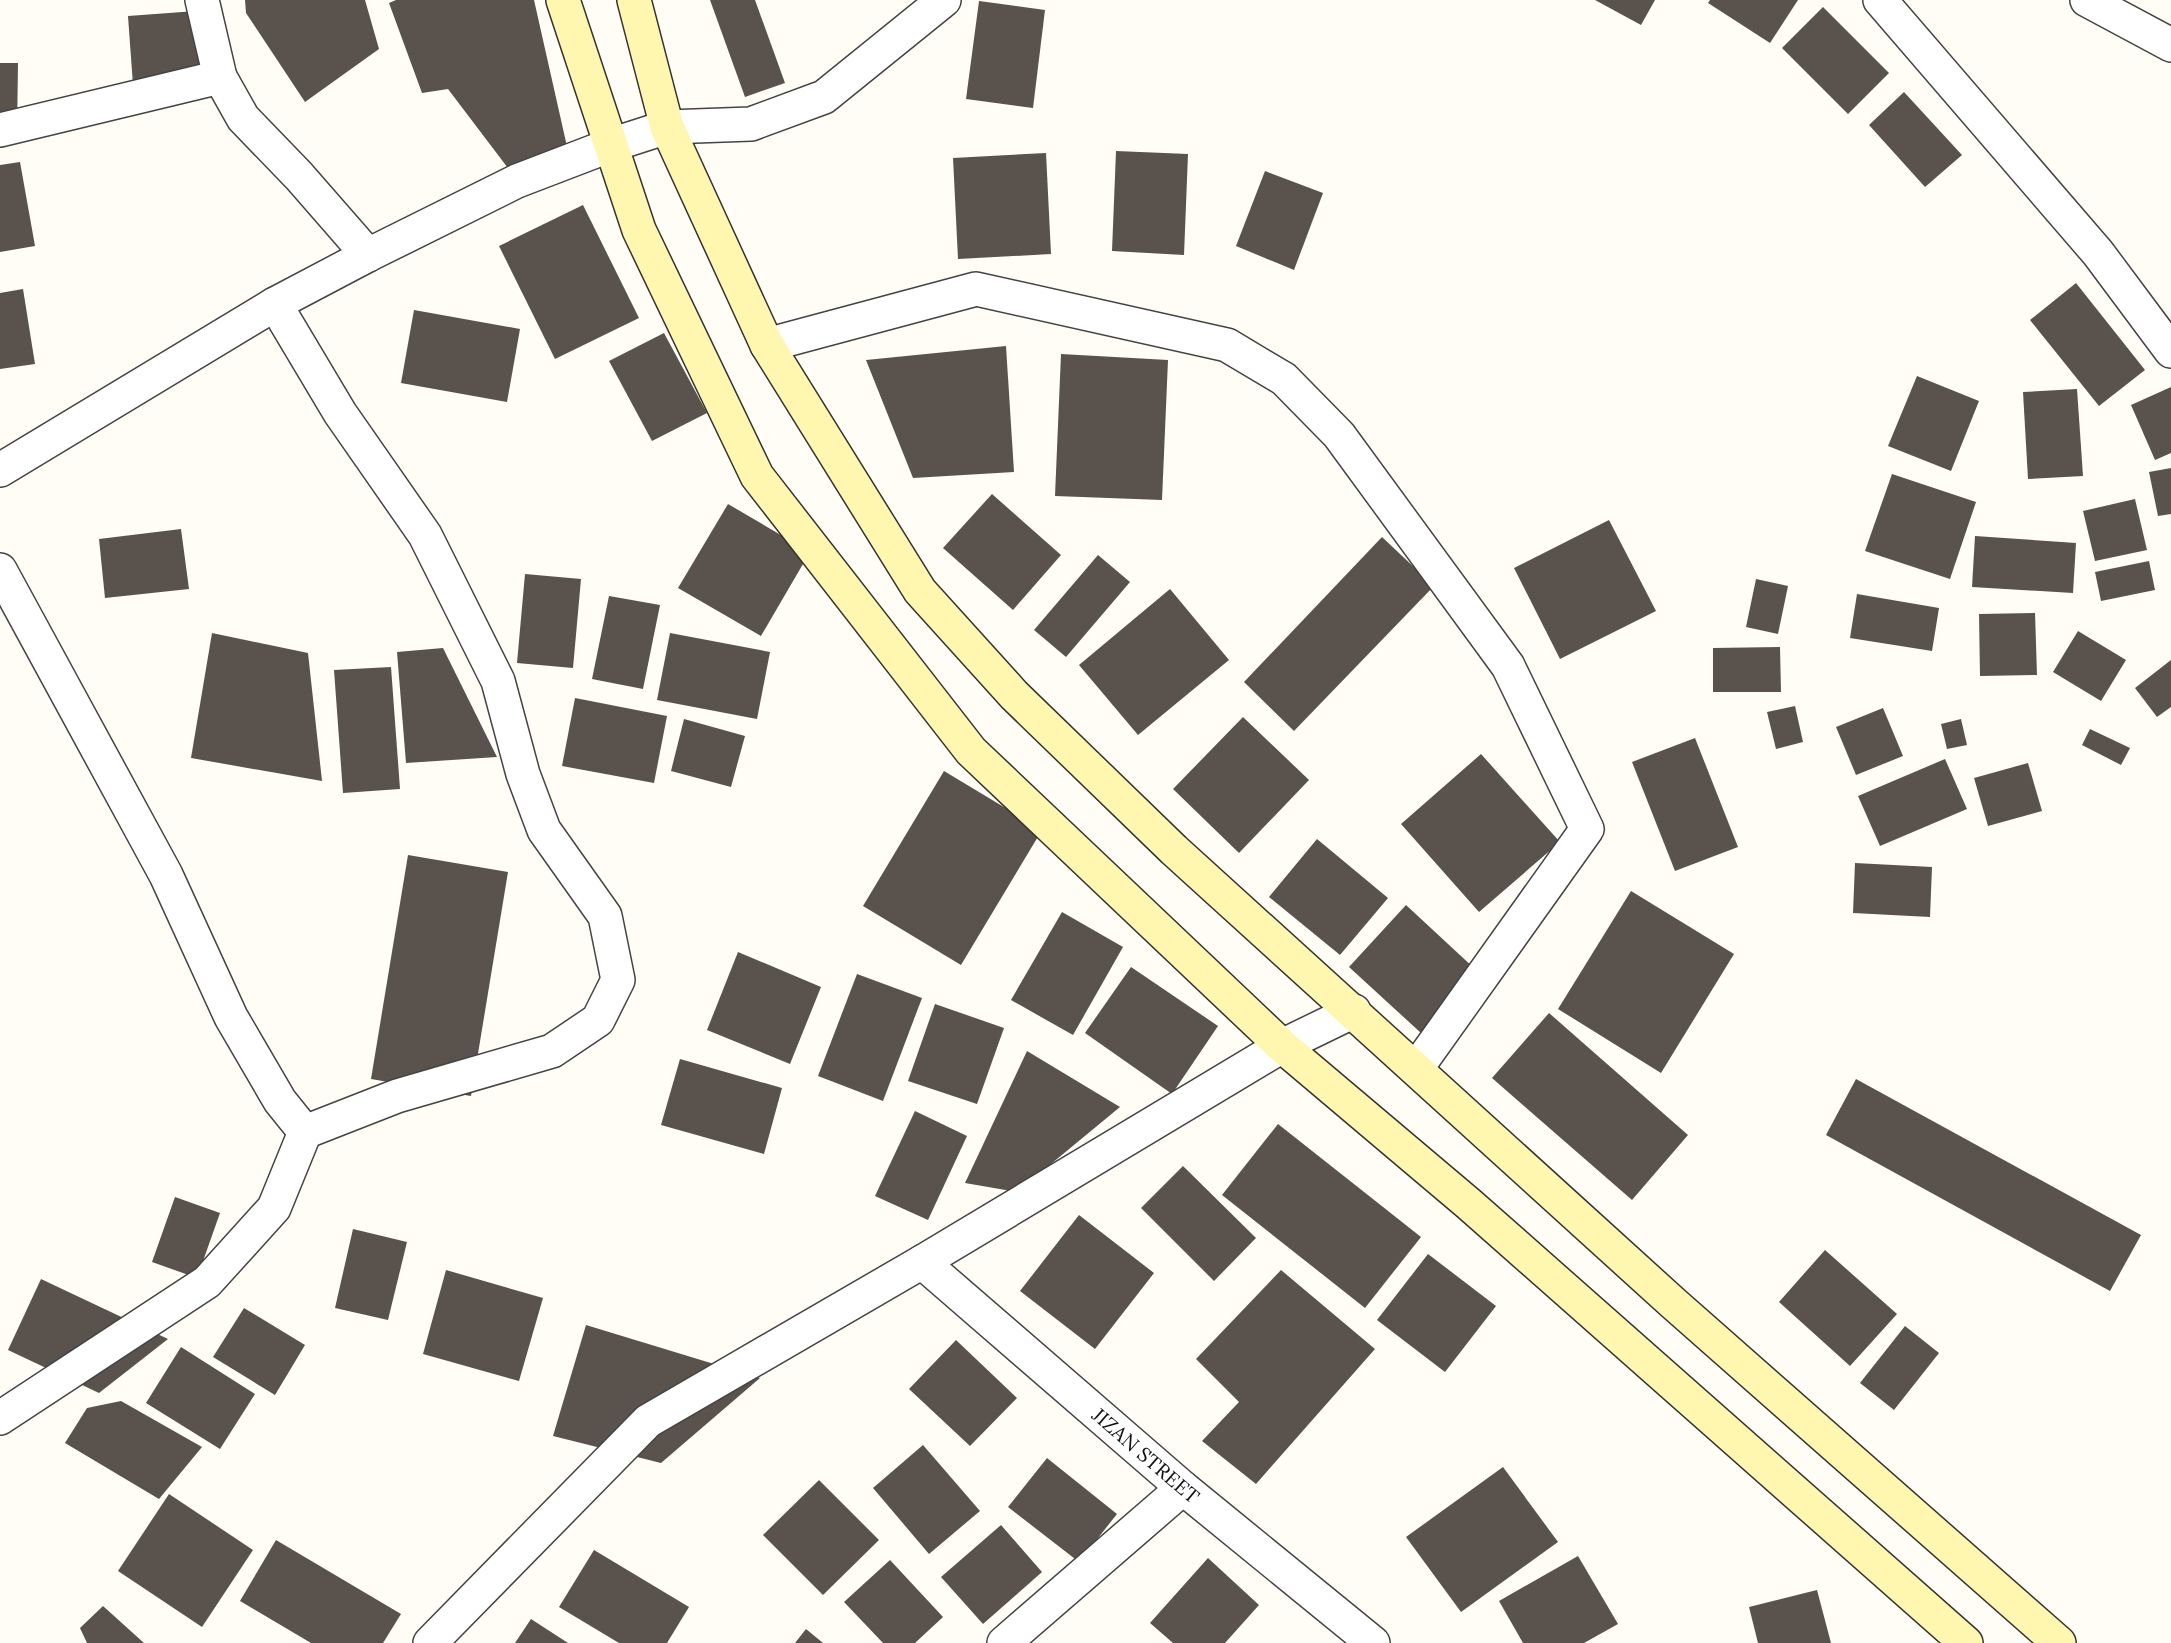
<svg xmlns="http://www.w3.org/2000/svg" width="2171" height="1643" font-family="Lora,serif">
<rect width="100%" height="100%" fill="#fffdf5"/>
<g fill="#5a524d">
<polygon points="245,0 365,0 379,49 305,102 246,13"/>
<polygon points="396,0 534,0 568,151 517,180 448,89 422,93 389,3"/>
<polygon points="710,0 755,0 785,83 745,97"/>
<polygon points="1595,0 1655,0 1641,25"/>
<polygon points="1710,0 1798,0 1770,43 1708,3"/>
<polygon points="979,1 1045,10 1033,108 966,99"/>
<polygon points="1823,7 1889,73 1848,114 1782,48"/>
<polygon points="196,11 201,81 133,85 128,16"/>
<polygon points="0,63 18,63 17,132 0,132"/>
<polygon points="1904,92 1962,155 1925,187 1869,125"/>
<polygon points="1116,151 1188,154 1184,255 1112,251"/>
<polygon points="1046,153 1051,254 958,259 953,158"/>
<polygon points="20,162 35,246 0,252 0,165"/>
<polygon points="1265,171 1323,193 1294,270 1236,246"/>
<polygon points="583,205 639,318 555,359 499,246"/>
<polygon points="2076,283 2145,370 2099,406 2030,320"/>
<polygon points="23,289 35,364 0,369 0,293"/>
<polygon points="414,310 520,329 507,402 401,383"/>
<polygon points="664,333 707,413 652,441 609,361"/>
<polygon points="1006,346 1014,472 913,478 866,360"/>
<polygon points="1061,354 1168,360 1162,500 1055,496"/>
<polygon points="1917,376 1979,401 1951,471 1888,446"/>
<polygon points="2171,387 2171,453 2155,460 2131,405"/>
<polygon points="2077,389 2083,476 2028,479 2023,392"/>
<polygon points="2171,468 2171,514 2158,516 2149,472"/>
<polygon points="1892,474 1976,502 1950,579 1865,551"/>
<polygon points="992,494 1061,555 1013,610 943,548"/>
<polygon points="2135,499 2147,550 2095,561 2083,511"/>
<polygon points="728,504 810,552 761,636 678,588"/>
<polygon points="1609,520 1656,611 1560,659 1514,568"/>
<polygon points="181,529 189,589 105,598 99,539"/>
<polygon points="1975,536 2076,543 2073,593 1972,587"/>
<polygon points="1382,537 1434,586 1294,731 1244,682"/>
<polygon points="1098,555 1130,582 1066,657 1034,630"/>
<polygon points="2149,561 2155,590 2101,601 2095,572"/>
<polygon points="525,574 581,579 573,668 517,663"/>
<polygon points="1756,579 1788,586 1778,634 1746,627"/>
<polygon points="1170,589 1229,660 1138,735 1079,665"/>
<polygon points="1857,594 1939,608 1932,651 1850,638"/>
<polygon points="609,596 660,605 643,689 592,679"/>
<polygon points="2035,613 2037,675 1980,676 1979,614"/>
<polygon points="2078,631 2126,660 2101,701 2053,672"/>
<polygon points="212,633 308,653 322,781 191,758"/>
<polygon points="670,633 770,652 757,719 657,700"/>
<polygon points="1780,647 1781,692 1713,692 1713,648"/>
<polygon points="443,648 497,757 406,763 397,652"/>
<polygon points="2171,660 2171,707 2157,717 2135,688"/>
<polygon points="391,667 400,789 343,793 334,670"/>
<polygon points="575,698 667,716 654,783 562,766"/>
<polygon points="1795,706 1803,742 1776,749 1767,712"/>
<polygon points="1883,708 1903,756 1856,775 1836,727"/>
<polygon points="1243,717 1309,780 1239,853 1173,789"/>
<polygon points="684,719 745,736 731,787 671,771"/>
<polygon points="1961,719 1967,745 1947,749 1941,724"/>
<polygon points="2090,729 2130,748 2121,765 2082,745"/>
<polygon points="1695,738 1738,847 1675,871 1632,762"/>
<polygon points="1481,754 1560,842 1479,912 1401,824"/>
<polygon points="1945,759 1967,809 1880,846 1858,796"/>
<polygon points="2028,763 2042,811 1988,826 1974,778"/>
<polygon points="944,771 1042,830 961,965 863,906"/>
<polygon points="1317,839 1388,898 1340,955 1269,897"/>
<polygon points="408,855 508,872 471,1096 371,1079"/>
<polygon points="1855,863 1932,867 1930,917 1853,913"/>
<polygon points="1631,891 1734,954 1661,1073 1558,1009"/>
<polygon points="1406,905 1489,982 1433,1044 1349,967"/>
<polygon points="1062,912 1123,947 1073,1035 1011,1000"/>
<polygon points="738,952 821,987 790,1064 707,1030"/>
<polygon points="1131,967 1218,1026 1172,1094 1085,1033"/>
<polygon points="857,974 922,998 883,1101 818,1076"/>
<polygon points="935,1004 1004,1028 977,1104 908,1081"/>
<polygon points="1549,1013 1688,1135 1632,1200 1492,1078"/>
<polygon points="1027,1051 1120,1107 1017,1192 965,1183"/>
<polygon points="680,1059 782,1088 764,1154 661,1125"/>
<polygon points="1856,1079 2141,1235 2110,1291 1826,1135"/>
<polygon points="915,1111 967,1136 928,1220 875,1196"/>
<polygon points="1278,1124 1421,1237 1365,1308 1222,1195"/>
<polygon points="1183,1166 1256,1238 1214,1281 1141,1208"/>
<polygon points="175,1197 220,1213 197,1278 152,1262"/>
<polygon points="1079,1215 1154,1273 1095,1349 1020,1291"/>
<polygon points="353,1229 407,1242 388,1320 335,1308"/>
<polygon points="1825,1250 1897,1314 1850,1366 1779,1302"/>
<polygon points="1428,1254 1496,1306 1445,1372 1377,1320"/>
<polygon points="446,1270 543,1298 519,1381 423,1354"/>
<polygon points="1281,1270 1375,1349 1256,1484 1202,1441 1239,1402 1196,1359"/>
<polygon points="41,1279 168,1339 99,1393 8,1350"/>
<polygon points="244,1308 305,1345 275,1395 213,1357"/>
<polygon points="586,1325 760,1378 661,1463 553,1436"/>
<polygon points="1905,1326 1939,1353 1894,1410 1860,1383"/>
<polygon points="956,1340 1017,1398 970,1446 909,1389"/>
<polygon points="181,1347 255,1394 220,1449 146,1403"/>
<polygon points="121,1401 202,1447 159,1499 65,1443 87,1408"/>
<polygon points="923,1445 980,1511 929,1554 873,1488"/>
<polygon points="1047,1458 1117,1514 1079,1562 1008,1507"/>
<polygon points="1503,1467 1558,1542 1461,1612 1406,1537"/>
<polygon points="819,1480 879,1540 823,1595 763,1535"/>
<polygon points="169,1494 253,1550 202,1627 118,1571"/>
<polygon points="1001,1525 1042,1572 983,1624 941,1577"/>
<polygon points="276,1540 401,1614 383,1643 311,1643 240,1601"/>
<polygon points="594,1550 689,1607 667,1643 619,1643 559,1607"/>
<polygon points="1578,1556 1618,1624 1584,1643 1523,1643 1499,1601"/>
<polygon points="1208,1558 1259,1605 1225,1643 1173,1643 1150,1623"/>
<polygon points="890,1560 943,1617 915,1643 883,1643 844,1602"/>
<polygon points="1817,1590 1831,1643 1758,1643 1749,1607"/>
<polygon points="103,1606 144,1643 87,1643 80,1628"/>
<polygon points="531,1619 568,1643 515,1643"/>
<polygon points="806,1629 823,1643 795,1643"/>
</g>
<g fill="none" stroke-linecap="round" stroke-linejoin="round">
<g stroke="#444" stroke-width="36">
<g id="street">
<polyline points="202,0 220,77 243,118 299,176 368,255"/>
<polyline points="1880,0 2098,253 2171,351"/>
<polyline points="2087,0 2171,45"/>
<polyline points="0,130 220,77"/>
<polyline points="767,345 976,289 1227,345 1284,379 1339,435 1508,666 1587,829 1416,1069"/>
<polyline points="0,470 275,304 368,255 517,181 611,145 667,127 751,124 824,97 944,0"/>
<polyline points="0,570 166,875 231,1017 280,1101 305,1132"/>
<path id="s1" d="M922,1262L1183,1488L1373,1643"/>
<polyline points="0,1418 207,1282 274,1208 305,1132 397,1096 552,1051 598,1020 618,980 605,916 544,830 523,774 498,681 425,535 340,413 275,304"/>
<polyline points="430,1643 648,1421 922,1262 1282,1046 1354,1011"/>
<polyline points="1004,1643 1183,1488"/>
</g>
</g>
<g stroke="#333" stroke-width="36">
<g id="secondary">
<polyline points="563,0 639,230 757,476 971,751 1282,1046 1469,1204 1966,1643"/>
<polyline points="634,0 667,127 767,345 920,591 1014,695 1174,850 1672,1302 2059,1643"/>
</g>
</g>
<use href="#street" stroke="#fff" stroke-width="33"/>
<use href="#secondary" stroke="#fff6b0" stroke-width="33"/>
</g>
<g text-anchor="middle" stroke-width="6" stroke-linejoin="round" paint-order="stroke">
<g font-size="20" fill="#111" stroke="#fff">
<text dy="7" stroke="none"><textPath href="#s1" startOffset="296">JIZAN STREET</textPath></text>
</g>
</g>
</svg>
